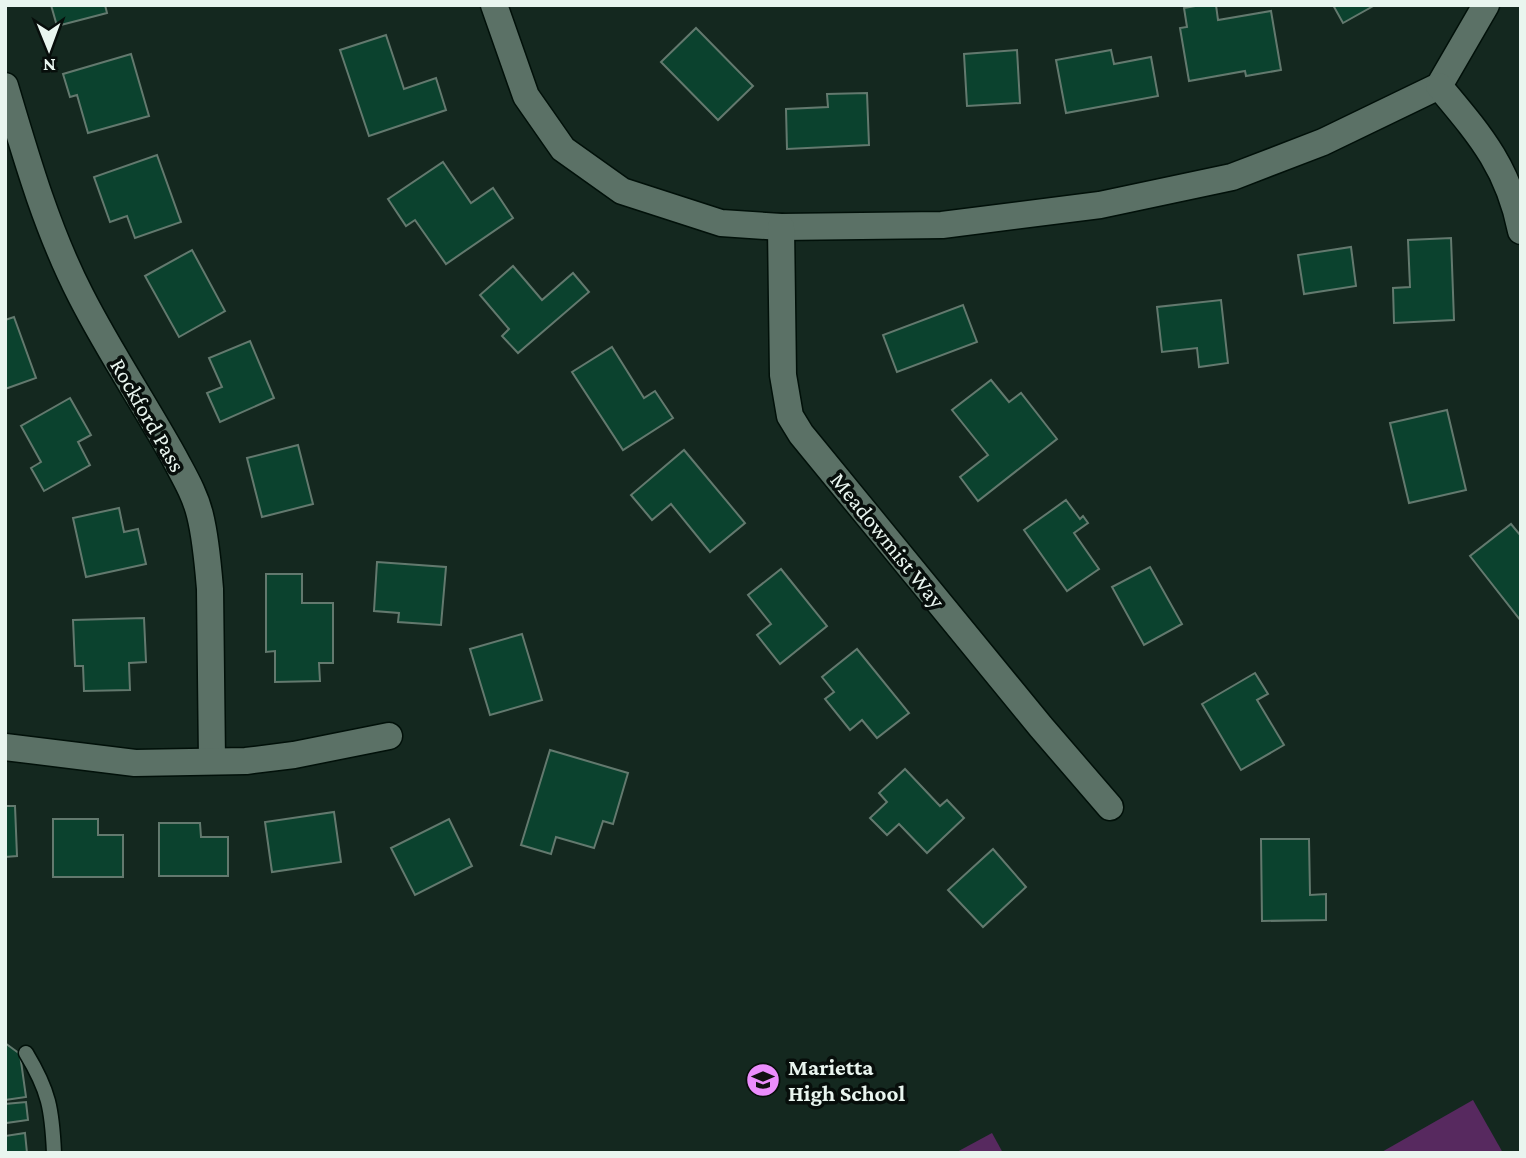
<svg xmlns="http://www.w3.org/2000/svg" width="1526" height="1158" font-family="'Crimson Pro',serif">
<rect width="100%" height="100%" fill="#14281f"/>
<g fill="#57295f">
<polygon points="1473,1100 1503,1153 1380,1153"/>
<polygon points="992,1133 1003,1153 955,1153"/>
</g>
<g fill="#0b422e" stroke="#63796e" stroke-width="2">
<polygon points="51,5 105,5 107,13 57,26"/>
<polygon points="1201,5 1216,5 1218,20 1271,11 1281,70 1246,76 1245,71 1189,81 1180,28 1187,27 1184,8"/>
<polygon points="1333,5 1375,5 1343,23"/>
<polygon points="696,28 753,86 718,120 661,62"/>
<polygon points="386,35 404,89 436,78 446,110 369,136 340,50"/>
<polygon points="1017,50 1020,103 967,106 964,54"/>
<polygon points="1111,50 1114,64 1151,57 1158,96 1066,113 1056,60"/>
<polygon points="131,54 149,116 88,133 77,95 70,97 63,74"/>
<polygon points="867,93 869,145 787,149 786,109 828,107 827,94"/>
<polygon points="157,155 181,222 135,238 127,216 110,222 94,177"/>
<polygon points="443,162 471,203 493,188 513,218 446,264 415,220 406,226 388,199"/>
<polygon points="1451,238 1454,320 1394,323 1393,288 1410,287 1408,240"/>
<polygon points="1351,247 1356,286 1304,294 1298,255"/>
<polygon points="192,250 225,311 179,337 145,276"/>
<polygon points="513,266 542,300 573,273 589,292 518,353 502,336 509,329 480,295"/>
<polygon points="1221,300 1228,363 1199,367 1197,348 1162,352 1157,307"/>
<polygon points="963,305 977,342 897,372 883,335"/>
<polygon points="14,317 36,378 5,389 5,320"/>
<polygon points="250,341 274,398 220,422 207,393 222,387 209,358"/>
<polygon points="612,347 644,398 655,391 673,418 623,450 572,372"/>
<polygon points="991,380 1009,402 1021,393 1057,439 978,501 960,477 988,455 952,410"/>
<polygon points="70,398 91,435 78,442 90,465 44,491 31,468 41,462 21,426"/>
<polygon points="1447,410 1466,490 1409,503 1390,423"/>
<polygon points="298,445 313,504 262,517 247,458"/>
<polygon points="684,450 745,523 710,552 671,504 652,520 631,495"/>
<polygon points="1066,500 1080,519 1083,516 1088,523 1074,533 1099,569 1067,591 1024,530"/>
<polygon points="119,508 124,532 138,529 146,564 86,577 73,518"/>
<polygon points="1511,524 1521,536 1521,621 1470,556"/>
<polygon points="377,562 446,567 441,625 398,622 399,613 374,611"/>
<polygon points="1150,567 1182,624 1144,645 1112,587"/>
<polygon points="781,569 827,626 780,664 757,635 771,624 748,595"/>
<polygon points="266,574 302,574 302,603 333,603 333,663 319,663 320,681 275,682 275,651 266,652"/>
<polygon points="144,618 146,662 129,663 130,690 84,691 83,666 75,666 73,620"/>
<polygon points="522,634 542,700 490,715 470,649"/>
<polygon points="857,649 909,713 877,738 862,720 850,730 825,699 834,692 822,677"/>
<polygon points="1255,673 1268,694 1257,700 1284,745 1241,770 1202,704"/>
<polygon points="550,750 628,773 613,824 603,821 594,848 556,837 551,854 521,845"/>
<polygon points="905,769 940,806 947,800 964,818 927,853 899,824 887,835 870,818 887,802 879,793"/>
<polygon points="5,806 15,806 17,856 5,857"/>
<polygon points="334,812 341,862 272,872 265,822"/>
<polygon points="53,819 98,819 98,835 123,835 123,877 53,877"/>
<polygon points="449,819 472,866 415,895 391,848"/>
<polygon points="159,823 200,823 201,837 228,837 228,876 159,876"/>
<polygon points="1261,839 1309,839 1310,895 1326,894 1326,920 1262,921"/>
<polygon points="993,849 1026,887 983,927 948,890"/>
<polygon points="5,1043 20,1054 26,1097 5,1100"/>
<polygon points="26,1102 28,1120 6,1123 5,1104"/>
<polygon points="25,1133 27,1153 5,1153 5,1136"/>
</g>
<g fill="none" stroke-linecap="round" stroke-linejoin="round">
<g stroke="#011009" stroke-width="17">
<path id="service" d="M26,1053C49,1091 52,1109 54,1153"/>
</g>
<g stroke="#011009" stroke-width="29">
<g id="minor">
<polyline points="494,5 526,96 563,149 622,191 721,223 781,227 942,225 1100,205 1232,177 1323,142 1439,86 1486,5"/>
<path d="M5,86C26,157 47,230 81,296C109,351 144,403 174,457C184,476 195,494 200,515C206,539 208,565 210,589L212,761"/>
<path d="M1439,86C1479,134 1508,166 1521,231"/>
<polyline points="781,227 783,375 790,416 801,434 1041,727 1110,807"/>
<polyline points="5,747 135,763 246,761 294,755 389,736"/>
</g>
</g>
<use href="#service" stroke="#5b7166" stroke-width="14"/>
<use href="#minor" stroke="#5b7166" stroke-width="26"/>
</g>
<defs>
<g id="school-disc" transform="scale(1.75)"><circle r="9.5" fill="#eb8dfc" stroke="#070e0b"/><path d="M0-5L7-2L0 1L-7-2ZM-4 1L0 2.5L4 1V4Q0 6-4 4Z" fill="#111"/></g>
</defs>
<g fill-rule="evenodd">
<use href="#school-disc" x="763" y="1080"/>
</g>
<g text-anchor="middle" stroke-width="7" stroke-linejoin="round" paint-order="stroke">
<g font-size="23" fill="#e9f5ef" stroke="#070e0b">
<text transform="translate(148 415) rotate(60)" y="8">Rockford Pass</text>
<text transform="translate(888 540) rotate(51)" y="8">Meadowmist Way</text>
</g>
<g font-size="23" font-weight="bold" fill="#e9f5ef" stroke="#070e0b" text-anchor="start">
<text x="788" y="1075">Marietta<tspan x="788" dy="26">High School</tspan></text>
</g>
</g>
<rect width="1526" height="1158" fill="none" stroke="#e9f5ef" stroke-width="14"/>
<g transform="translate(49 49) rotate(179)" stroke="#070e0b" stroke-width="5" paint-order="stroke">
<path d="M0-5L12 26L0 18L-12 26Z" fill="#e9f5ef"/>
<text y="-10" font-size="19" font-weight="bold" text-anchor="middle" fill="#e9f5ef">N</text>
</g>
</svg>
